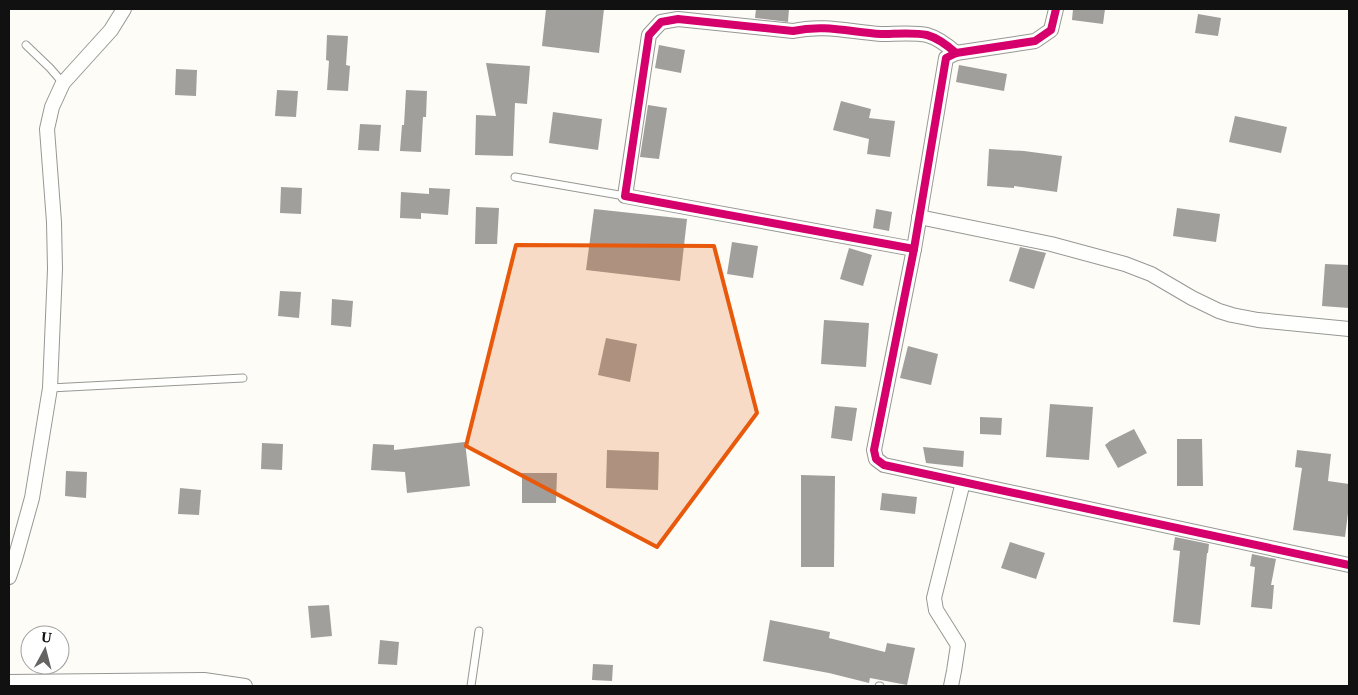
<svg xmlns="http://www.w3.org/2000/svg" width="1358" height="695" font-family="'IBM Plex Serif',serif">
<rect width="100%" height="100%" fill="#fdfcf7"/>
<g fill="#a19f9c">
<polygon points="546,9 604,9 599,53 542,46"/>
<polygon points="756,9 789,9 788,22 755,18"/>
<polygon points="1073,9 1105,9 1103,24 1072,20"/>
<polygon points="1198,14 1221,18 1218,36 1195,33"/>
<polygon points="327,35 348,36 346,65 350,66 348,91 327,90 329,61 326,60"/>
<polygon points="659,45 685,50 681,73 655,68"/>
<polygon points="486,63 530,66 527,104 515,103 513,156 475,155 476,115 496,116"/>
<polygon points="959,65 1007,74 1004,91 956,82"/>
<polygon points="176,69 197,70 196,96 175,95"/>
<polygon points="277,90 298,91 296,117 275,116"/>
<polygon points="406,90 427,91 426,117 423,117 421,152 400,151 402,125 404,125"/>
<polygon points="841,101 871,109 869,118 895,121 890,157 867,154 869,139 833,130"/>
<polygon points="648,105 667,108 659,159 640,157"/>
<polygon points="553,112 602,119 598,150 549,143"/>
<polygon points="1235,116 1287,127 1281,153 1229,142"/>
<polygon points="360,124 381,125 379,151 358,150"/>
<polygon points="989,149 1024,151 1062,156 1057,192 1014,186 1014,188 987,186"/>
<polygon points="281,187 302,188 301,214 280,213"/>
<polygon points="429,188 450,189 448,215 421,213 421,219 400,218 401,192 429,194"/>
<polygon points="476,207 499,208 497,244 475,244"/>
<polygon points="1177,208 1220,214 1216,242 1173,236"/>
<polygon points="594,209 687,219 680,281 586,270"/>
<polygon points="876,209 892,212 889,231 873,228"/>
<polygon points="732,242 758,246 753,278 727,274"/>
<polygon points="1020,247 1046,253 1034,289 1009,281"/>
<polygon points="849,248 872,255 863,286 840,279"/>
<polygon points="1325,264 1349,265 1349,308 1322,306"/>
<polygon points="280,291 301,292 299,318 278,316"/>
<polygon points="332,299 353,301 351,327 331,325"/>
<polygon points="824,320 869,323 866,367 821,364"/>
<polygon points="606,338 637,344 630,382 598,375"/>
<polygon points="908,346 938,354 931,385 900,378"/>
<polygon points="1050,404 1093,407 1089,460 1046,457"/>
<polygon points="835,406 857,408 852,441 831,438"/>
<polygon points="980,417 1002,418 1001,435 980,434"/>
<polygon points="1134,429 1147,453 1118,468 1105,445 1110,441"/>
<polygon points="1177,439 1202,439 1203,486 1177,486"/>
<polygon points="465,442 470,486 407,493 405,472 371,470 373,444 394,445 394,450"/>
<polygon points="262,443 283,444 282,470 261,469"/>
<polygon points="923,447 964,451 963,467 926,463"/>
<polygon points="607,450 659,452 658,490 606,488"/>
<polygon points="1297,450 1331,454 1328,481 1349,484 1349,505 1345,537 1293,530 1302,468 1295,467"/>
<polygon points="66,471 87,472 86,498 65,496"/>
<polygon points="522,473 557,473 556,503 522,503"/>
<polygon points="801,475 835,476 834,567 801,567"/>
<polygon points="180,488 201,490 199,515 178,514"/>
<polygon points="882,493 917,497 915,514 880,510"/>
<polygon points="1175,537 1209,544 1208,553 1207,553 1200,625 1173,622 1180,551 1173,550"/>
<polygon points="1010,542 1045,553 1036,579 1001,568"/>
<polygon points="1252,554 1276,559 1271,585 1274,585 1272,609 1251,607 1255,567 1250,566"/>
<polygon points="329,605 332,636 311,638 308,606"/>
<polygon points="770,620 830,632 829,638 885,652 887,643 915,648 907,685 870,678 869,683 829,673 763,661"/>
<polygon points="380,640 399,642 397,665 378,664"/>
<polygon points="593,664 613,665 612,681 592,680"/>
</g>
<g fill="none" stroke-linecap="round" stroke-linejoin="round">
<g stroke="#979795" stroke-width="9">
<g id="lane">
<polyline points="26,45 50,68 63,83"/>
<polyline points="515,177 625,196"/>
<polyline points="50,388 243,378"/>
<polyline points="471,686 479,631"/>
<polyline points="879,686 880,686"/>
</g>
</g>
<g stroke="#979795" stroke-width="16">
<g id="street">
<polyline points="1056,9 1051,30 1035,41 956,53 946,58 914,249 874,450 876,459 884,465 1349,565"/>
<polyline points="919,217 1051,244 1125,264 1151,274 1192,298 1219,311 1232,315 1258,320 1349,329"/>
<path d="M914,249L625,196L649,35L661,22L678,19L793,31C824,24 850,32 881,34C894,34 915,32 927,35C938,38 947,45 956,53"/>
<polyline points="9,577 15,559 32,498 50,388 55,269 54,222 47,129 52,107 63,83 111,30 124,9"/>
<polyline points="9,682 204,680 245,686"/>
<polyline points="951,686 954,671 958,645 936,610 934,598 963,482"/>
</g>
</g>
<use href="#lane" stroke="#fffffe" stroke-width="7"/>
<use href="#street" stroke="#fffffe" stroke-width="14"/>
<g stroke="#fff" stroke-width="11">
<g id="cycleway">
<polyline points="1056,9 1051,30 1035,41 956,53 946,58 914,249 874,450 876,459 884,465 1349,565"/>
<path d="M914,249L625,196L649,35L661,22L678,19L793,31C824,24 850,32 881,34C894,34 915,32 927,35C938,38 947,45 956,53"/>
</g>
</g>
<use href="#cycleway" stroke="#d6006c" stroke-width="8"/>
</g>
<path fill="#e8590c" fill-opacity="0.2" stroke="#e8590c" stroke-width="4" stroke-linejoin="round" d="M516,245L714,246L757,413L657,547L466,446Z"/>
<rect width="1358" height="695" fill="none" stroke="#111111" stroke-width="20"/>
<g transform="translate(45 650) rotate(7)"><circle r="24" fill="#ffffff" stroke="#a0a0a0"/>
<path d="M0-4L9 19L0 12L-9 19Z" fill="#646362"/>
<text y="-8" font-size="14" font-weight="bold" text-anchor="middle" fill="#111111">U</text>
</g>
</svg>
